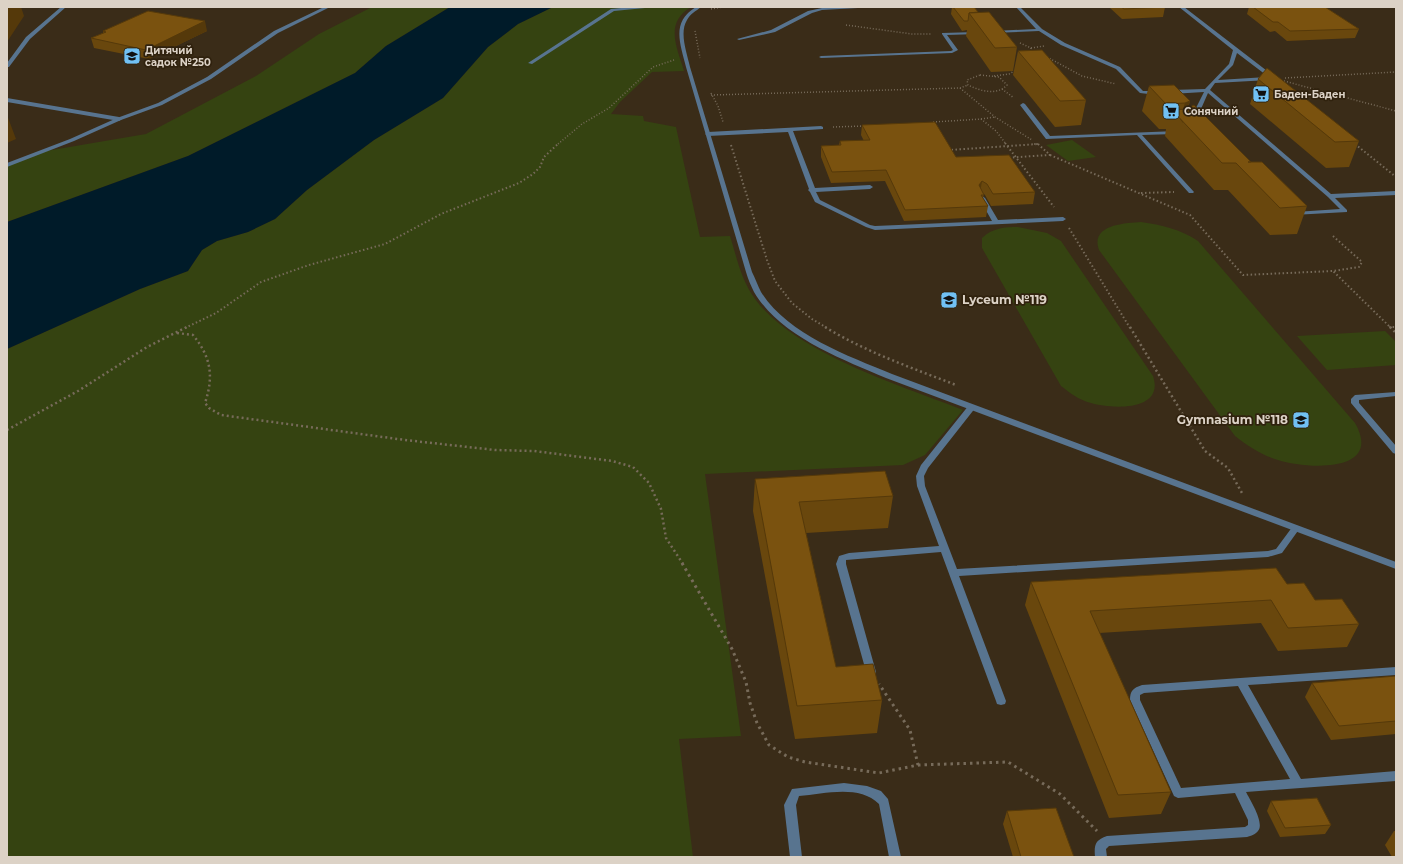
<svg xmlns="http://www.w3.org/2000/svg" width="1403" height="864" font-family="Montserrat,sans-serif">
<rect width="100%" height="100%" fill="#3a2c18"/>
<g fill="#354311">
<polygon points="372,7 450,7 386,46 355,73 188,156 7,222 7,165 46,151 146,134 256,76 319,34"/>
<path d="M553,7H691C664,23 677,47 684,71L652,72L620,102L611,114L643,116L644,121L676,127L700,237L730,236C736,255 740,275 751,293C787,351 900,385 963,410L925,455L903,465L705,474L741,736L679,739L693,857H7V349L140,289L188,271L202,250L217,241L248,232L275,219L307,190L374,140L443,98L488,47L518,24Z"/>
<polygon points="1072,140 1096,157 1068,161 1046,145"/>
<path d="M1141,222C1162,225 1180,229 1198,241L1355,423C1384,474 1306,469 1278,460C1261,455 1248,446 1235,436L1099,250C1090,225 1124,223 1141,222Z"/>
<path d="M1018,227L1047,233L1061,241L1153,376C1165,412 1111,409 1091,403C1079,400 1070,393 1061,386L982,248V238C992,228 1005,227 1018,227Z"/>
<polygon points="1385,331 1396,342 1396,365 1327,370 1297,336"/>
</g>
<polygon fill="#001b29" points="450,7 553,7 518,24 488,47 443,98 374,140 307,190 275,219 248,232 217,241 202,250 188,271 140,289 7,349 7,222 188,156 355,73 386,46"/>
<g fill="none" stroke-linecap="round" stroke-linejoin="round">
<g stroke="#776b5a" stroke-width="1.5" stroke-dasharray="1 2" stroke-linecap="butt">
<polyline points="711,9 722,7"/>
<polyline points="846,25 912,34 932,34"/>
<polyline points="695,31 700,58"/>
<polyline points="1020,43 1031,48 1029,53"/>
<polyline points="1031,48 1044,46"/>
<polyline points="1047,57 1082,76 1116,84"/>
<path d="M980,75L999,77L1007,85C997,96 980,91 968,85L967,80Z"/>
<polyline points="994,76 1009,74 1016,70"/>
<polyline points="1285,78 1396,72"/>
<polyline points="1284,81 1396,111"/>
<polyline points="960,88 995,117 1032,140"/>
<polyline points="1002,89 1014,98"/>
<polyline points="711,93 718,106 723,122"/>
<polyline points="711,95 960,88 968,85"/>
<polyline points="981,119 995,117"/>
<polyline points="933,122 981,119 996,131 1006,144"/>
<polyline points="833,127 864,126"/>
<polyline points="558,144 582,124 609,108 653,67 674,60"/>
<polyline points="1034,144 1038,144"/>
</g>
<g stroke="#776b5a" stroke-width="2" stroke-dasharray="1.5 2.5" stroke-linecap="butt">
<polyline points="1005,143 1054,207"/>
<polygon points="1038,144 1050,155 957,161 950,150"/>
<polyline points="1355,144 1396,177"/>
<polyline points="731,145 767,260 775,281 792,303 812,319 827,328"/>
<polyline points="1050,155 1190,215 1243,275 1333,271"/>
<polyline points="1141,193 1174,192"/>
<polyline points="1069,228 1130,328"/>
<polyline points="1333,236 1362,262 1359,267 1333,271 1390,327"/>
<polyline points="185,328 216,313 261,282 309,265 385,244 441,214 519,183 533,174 540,167 544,157 559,143"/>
<polyline points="1391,328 1390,327 1396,327"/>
</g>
<g stroke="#776b5a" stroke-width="2.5" stroke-dasharray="2 3" stroke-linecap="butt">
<path d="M825,327C866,352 912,368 956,385"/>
<polyline points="1130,327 1205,451 1228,468 1242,493"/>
<polyline points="1390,327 1396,333"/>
<path d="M177,333L193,335C211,357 214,376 205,403L209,408L221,415L405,440L495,450L534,451L612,461L633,467L649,483L661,509L666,538L683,564"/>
<polyline points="7,430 78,391 147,347 187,327"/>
</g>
<g stroke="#776b5a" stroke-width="3" stroke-dasharray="2.5 4" stroke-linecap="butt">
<polyline points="682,563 732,649 746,682 750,703 757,723 769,745 788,757 805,762 879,773 918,765 910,730 879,684"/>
<polyline points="918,765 1008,762 1060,794 1097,831"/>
</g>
<g fill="#58748f" fill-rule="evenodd">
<polygon points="61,7 66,7 30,39 9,67 7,67 7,63 26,37"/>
<polygon points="631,7 647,7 645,8 614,11 532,64 528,63 611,9"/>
<polygon points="860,7 858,8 822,10 812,13 775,32 739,40 737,39 771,30 808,11 822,8"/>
<polygon points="1016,7 1020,7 1042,29 1065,43 1120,67 1143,91 1157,91 1160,93 1157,95 1140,93 1116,69 1061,45 1039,31 992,33 992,32 994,31 1036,29"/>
<polygon points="1179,7 1184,7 1275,77 1270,78 1237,53 1233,65 1218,80 1267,77 1270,79 1269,80 1215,83 1210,90 1331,194 1396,191 1396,195 1335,198 1347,210 1347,212 1293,215 1292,214 1295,212 1340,209 1328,197 1208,93 1197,118 1194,120 1191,118 1204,92 1171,94 1168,92 1171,90 1205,89 1229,64 1233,50"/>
<polygon points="976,32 978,33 978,34 947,35 958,50 952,53 821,58 819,57 821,56 951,51 953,50 942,34 942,33"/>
<polygon points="7,98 119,117 122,119 119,121 7,102"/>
<polygon points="1023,103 1025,104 1050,136 1177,131 1178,132 1175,134 1142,135 1194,192 1193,193 1189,193 1137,135 1046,139 1020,105"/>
<polygon points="821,126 823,127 823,129 793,131 815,188 870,185 873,187 870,189 816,192 820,200 870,225 875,226 992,221 979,198 982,196 985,198 998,220 1063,217 1066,219 1063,221 875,230 866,227 815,202 810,192 808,190 809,189 788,132 708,136 705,134 708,132"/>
<polygon points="1396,392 1396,396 1359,400 1359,403 1396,446 1396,454 1393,453 1351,403 1351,399 1355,395"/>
<polygon points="969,405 972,405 976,407 928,468 924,476 925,486 957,569 1268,551 1276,549 1293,526 1299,526 1300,528 1282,553 1268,557 959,576 1006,701 1005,704 1001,705 997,704 996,701 941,552 846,560 846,564 876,672 875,675 871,676 867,675 836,564 839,556 849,553 939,546 917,486 916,476 921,465"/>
<path d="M1396,667V675L1248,685L1301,779L1396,771V781L1246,792C1250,800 1265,823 1258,831C1256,834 1251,836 1247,837L1109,846L1106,849L1107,857H1095C1094,845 1095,840 1107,836L1245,827L1248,825V820L1235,793L1178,798L1174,796L1130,700C1130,691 1133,688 1142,685ZM1238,686L1290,779L1181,788L1140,700V695L1144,693Z"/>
<path d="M844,783L867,786L881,791L888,799L901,857H889L879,804C859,784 824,794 799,796L796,805L802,857H790L784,805L792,789Z"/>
</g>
<g fill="#58748f" fill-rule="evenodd">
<polygon points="324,7 330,7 278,33 211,79 162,105 121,120 74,141 7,167 7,163 70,139 117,118 158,103 207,77 274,31"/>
<path d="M696,7H701C696,11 690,14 687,20C679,33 687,53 690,67L752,272C755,278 758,286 761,292C787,334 848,356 892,374L1396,562V569L886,378C841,359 780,336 754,292C751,286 748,279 746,272L686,67C680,43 671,22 696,7Z"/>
</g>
</g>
<g fill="#69470d">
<polygon points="952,7 974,7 978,12 1017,47 1013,71 991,72 966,36 967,30 962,31 951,14"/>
<polygon points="1109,7 1165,7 1163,17 1122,19"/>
<polygon points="1249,7 1325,7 1359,29 1355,38 1287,41 1275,31 1270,32 1247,14"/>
<polygon points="103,31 207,31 149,59 94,48 91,38 103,33"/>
<polygon points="1018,51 1086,100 1081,125 1055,127 1013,75"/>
<polygon points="1258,79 1359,141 1349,167 1326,168 1250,104"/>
<polygon points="1149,86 1190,101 1188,108 1251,162 1307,206 1297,234 1270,235 1228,190 1214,190 1165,136 1166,129 1159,129 1142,111"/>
<polygon points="862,125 956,157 1035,192 1033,204 991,206 985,195 984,194 983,198 988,206 986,217 904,221 885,181 831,183 821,157 821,146 839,145 840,141 864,141 861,135"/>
<polygon points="755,479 893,496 888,528 806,533 836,667 882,700 877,733 795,739 753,511"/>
<polygon points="1031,582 1287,584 1315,600 1359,624 1347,647 1278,651 1261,623 1099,633 1171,792 1161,814 1109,818 1025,605"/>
<polygon points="1396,676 1396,734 1331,740 1305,697 1312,683"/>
<polygon points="1271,801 1331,825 1325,834 1280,837 1267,811"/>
<polygon points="1007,811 1074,857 1013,857 1003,824"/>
<polygon points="1394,831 1396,831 1396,857 1392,857 1385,845"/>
</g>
<g fill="#55390a">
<polygon points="7,7 21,7 24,16 7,42"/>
<polygon points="205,21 207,31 149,59 146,50"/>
<polygon points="1190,101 1183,123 1180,119 1185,103"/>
<polygon points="7,115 16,139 7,143"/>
<polygon points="982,181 980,193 979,185"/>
</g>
<g fill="#7a520f" stroke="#55390a">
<polygon points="953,7 974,7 978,12 969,13 968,21 964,21"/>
<polygon points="1121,7 1165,7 1124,9"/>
<polygon points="1253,7 1325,7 1359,29 1290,31 1278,22 1273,22"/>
<polygon points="148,11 205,21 146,50 91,38 106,32 103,31"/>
<polygon points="989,12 1017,47 995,48 969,13"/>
<polygon points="1042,50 1086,100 1060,101 1018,51"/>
<polygon points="1267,68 1359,141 1335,142 1258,79"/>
<polygon points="1174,85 1190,101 1185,103 1166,104 1149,86"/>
<polygon points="1194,105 1251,162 1248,162 1262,162 1307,206 1280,208 1236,163 1222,163 1172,110 1186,109"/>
<polygon points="935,122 956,157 1009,155 1035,192 993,194 987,184 982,181 979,185 984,195 981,195 988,206 905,210 886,170 832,172 821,146 841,145 840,141 870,140 862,125"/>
<polygon points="885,471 893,496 799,502 836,667 873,664 882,700 797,706 755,479"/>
<polygon points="1276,568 1287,584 1304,583 1315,600 1342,599 1359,624 1288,628 1271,600 1090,611 1171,792 1118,795 1031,582"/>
<polygon points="1396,676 1396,721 1339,726 1312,683"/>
<polygon points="1317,798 1331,825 1285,828 1271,801"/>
<polygon points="1056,808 1074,857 1021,857 1007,811"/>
</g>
<defs>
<g id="school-square" transform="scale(0.9)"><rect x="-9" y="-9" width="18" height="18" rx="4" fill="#71c1f4" stroke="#30220e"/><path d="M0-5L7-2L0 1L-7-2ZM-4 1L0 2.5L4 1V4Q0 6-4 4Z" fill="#111"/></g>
<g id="supermarket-square" transform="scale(0.9)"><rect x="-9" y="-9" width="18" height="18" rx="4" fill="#71c1f4" stroke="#30220e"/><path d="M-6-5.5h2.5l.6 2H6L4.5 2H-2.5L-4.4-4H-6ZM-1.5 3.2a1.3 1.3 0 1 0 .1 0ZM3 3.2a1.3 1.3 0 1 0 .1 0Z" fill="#111"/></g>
</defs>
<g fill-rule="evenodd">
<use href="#school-square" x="132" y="56"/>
<use href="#supermarket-square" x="1261" y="94"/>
<use href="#supermarket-square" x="1171" y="111"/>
<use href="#school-square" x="949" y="300"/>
<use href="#school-square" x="1301" y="420"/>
</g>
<g text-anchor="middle" stroke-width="3.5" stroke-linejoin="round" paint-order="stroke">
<g font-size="10" font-weight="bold" fill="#dcd2c6" stroke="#30220e" text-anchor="start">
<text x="145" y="54">Дитячий<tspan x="145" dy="12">садок №250</tspan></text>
<text x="1274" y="98">Баден-Баден</text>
<text x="1184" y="115">Сонячний</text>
</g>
<g font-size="12" font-weight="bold" fill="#dcd2c6" stroke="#30220e" text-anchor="start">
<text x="962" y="304">Lyceum №119</text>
<text x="1288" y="424" text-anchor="end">Gymnasium №118</text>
</g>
</g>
<rect width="1403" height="864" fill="none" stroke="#dcd2c6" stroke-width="16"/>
</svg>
